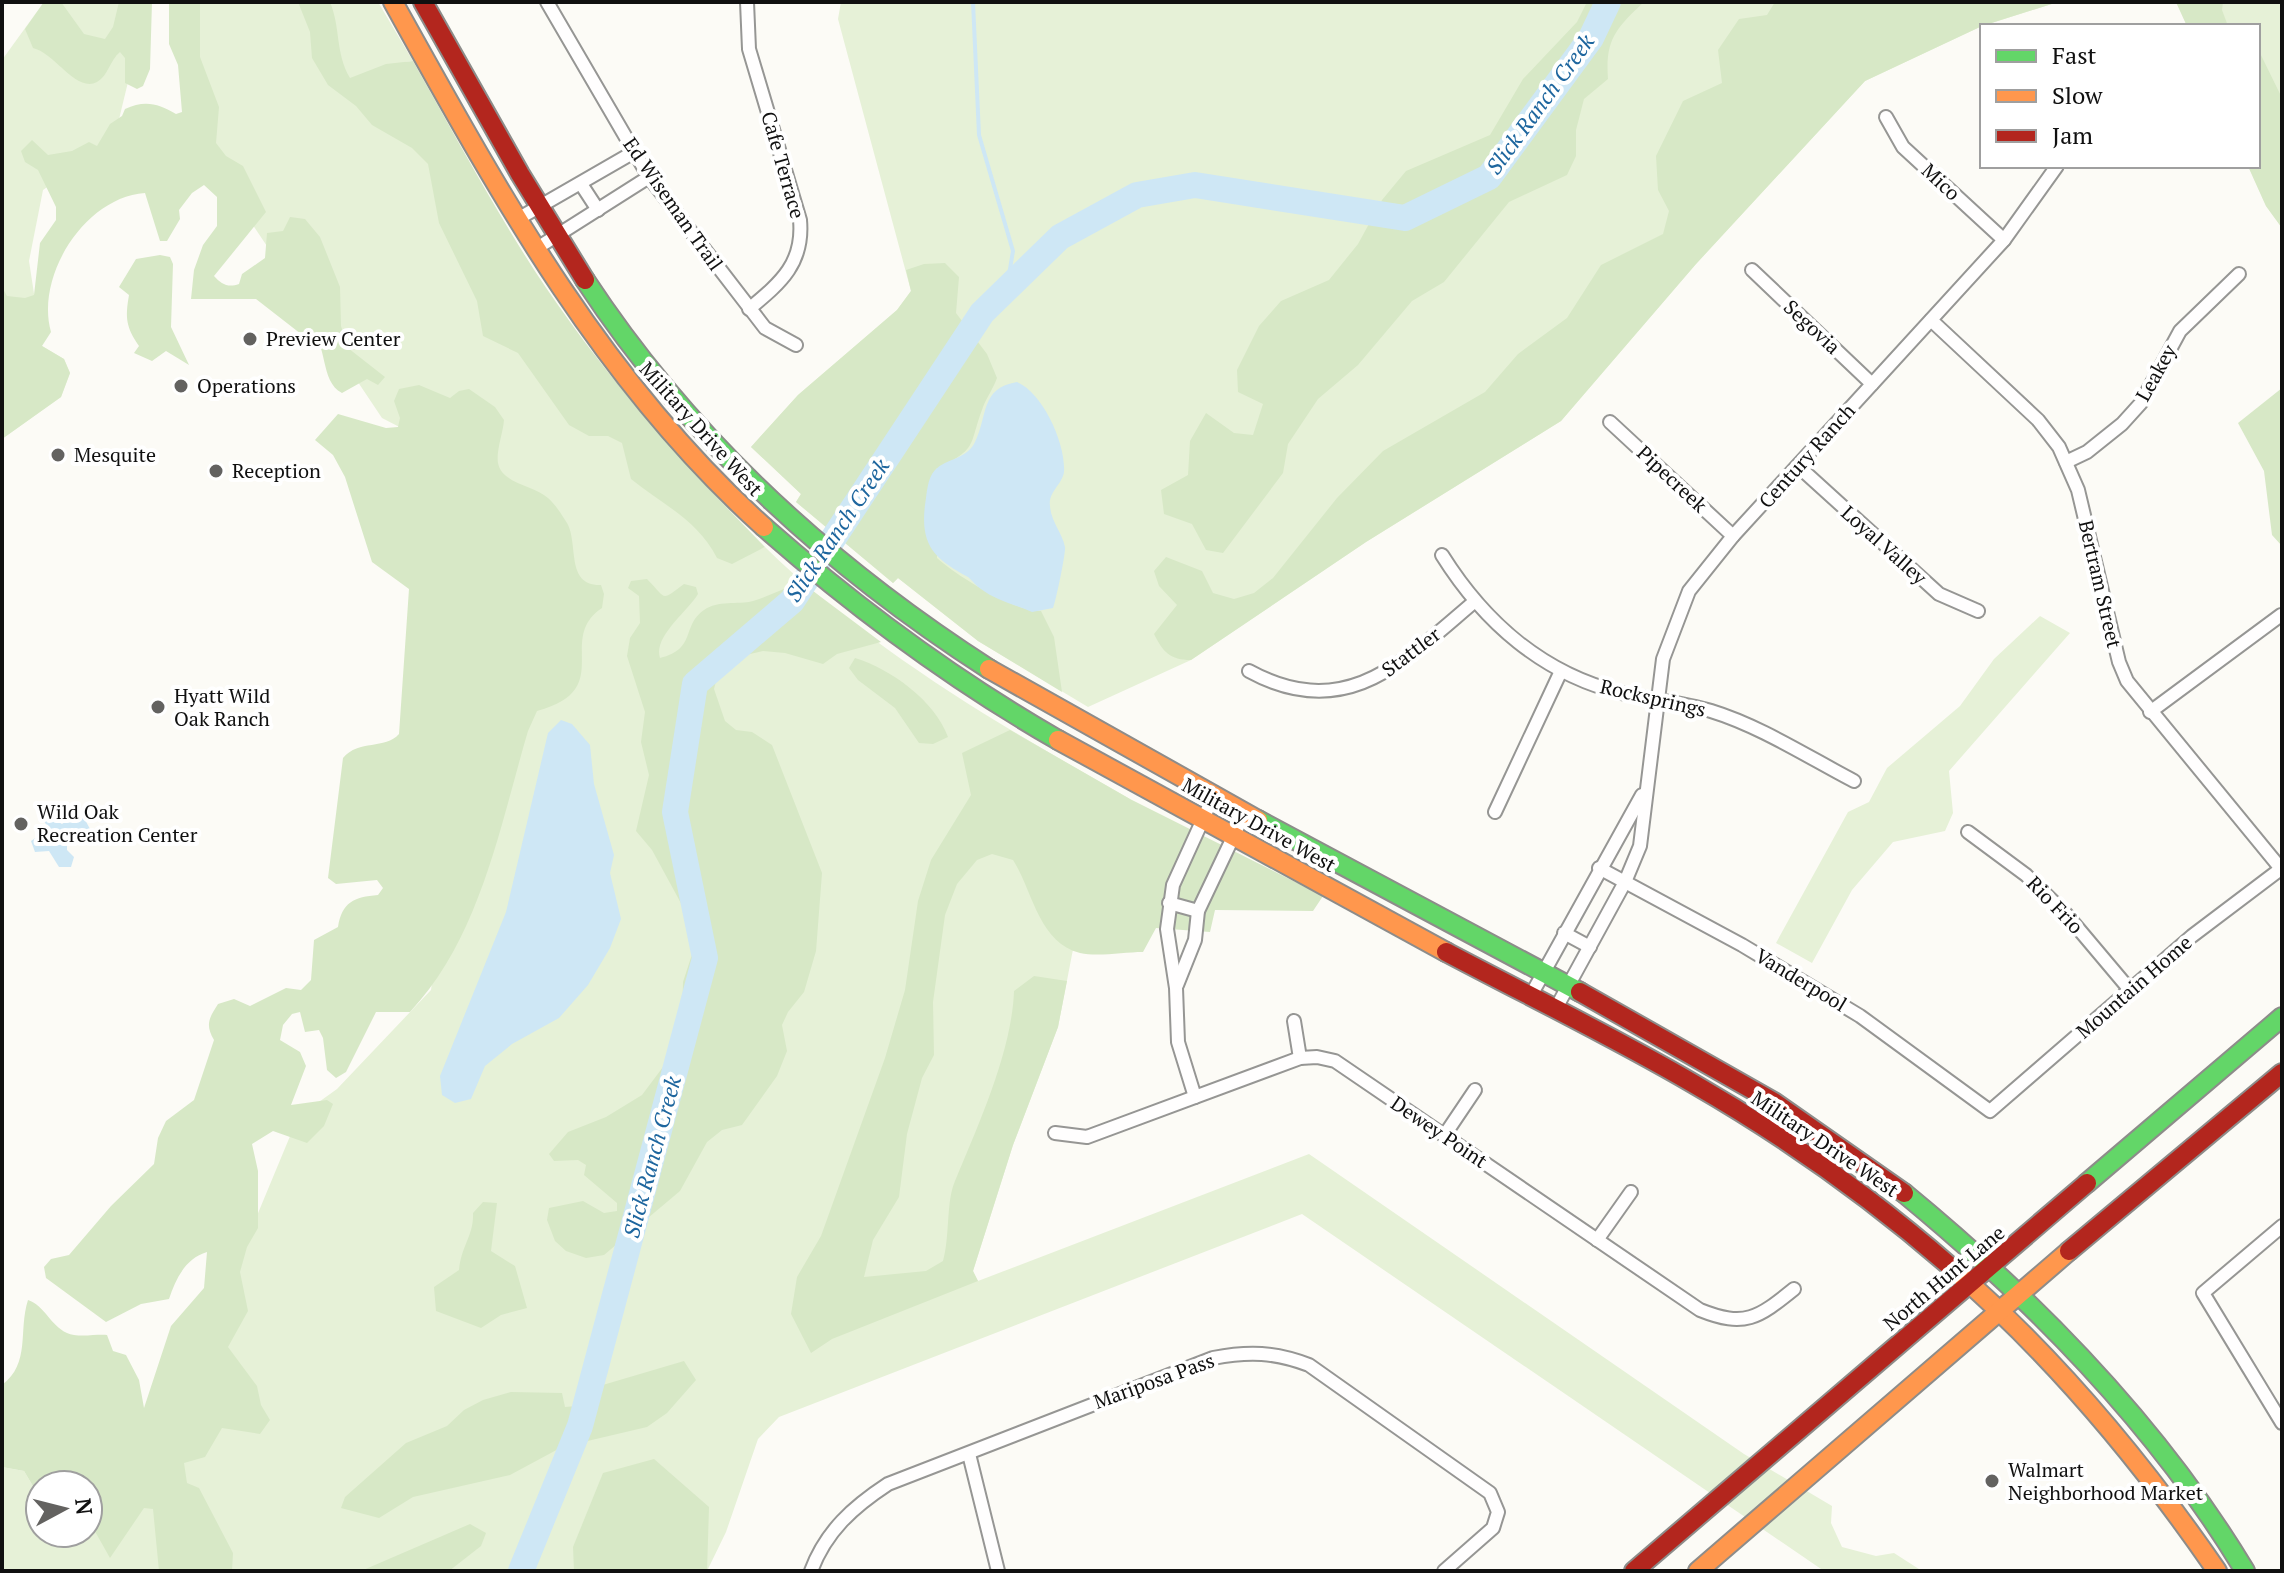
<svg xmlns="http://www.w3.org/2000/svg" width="2284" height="1573" font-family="'PT Serif',serif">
<rect width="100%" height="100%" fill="#fcfbf6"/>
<g fill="#e6f1d7">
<polygon points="44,2 135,2 135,53 114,140 43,190 29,261 42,346 64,359 70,373 61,397 2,439 2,60"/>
<path d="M195,2H378L413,61L405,62L600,378L760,549L765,547C871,651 1001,726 1130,799L1075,939L1058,1027L1013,1145L973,1271L978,1281L1309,1154L1744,1454L1832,1506L1831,1523L1842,1547L1876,1556L1894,1553L1922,1571H1824L1302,1214L779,1417L758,1439L726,1532L708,1569L2,1571V1467L24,1471L40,1498V1533H88V1519L130,1476L191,1306L256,1218L298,1117L337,1089L431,990L502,480L382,418L186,125Z"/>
<polygon points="841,2 2058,2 1982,26 1865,81 1696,264 1561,421 1366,542 1191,660 1088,707 978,641 898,578 893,583 796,502 801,494 751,447 798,395 897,310 911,291 838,19"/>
<polygon points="2176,2 2282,2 2282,228 2266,206 2248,166 2258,166 2258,26 2187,26"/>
<polygon points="2040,616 2070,633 1949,771 1953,813 1945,831 1893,842 1852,890 1812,963 1776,943 1848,812 1869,802 1887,768 1960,706 1994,659"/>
</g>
<g fill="#d7e8c6">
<path d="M44,2H61L84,34L105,39L113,27L119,2H152L150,69L143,86L137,89L125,83V58L120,52C110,60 108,76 97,82C76,93 55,53 33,48L25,29Z"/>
<path d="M169,2H200V57L219,107L216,143L226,156L243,166L266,212L214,276C221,284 228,288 239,284L242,274L265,258L267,233L283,231L290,217L305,219L320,237L340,287L341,326L348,348L385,377L378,385L367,379L342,393C319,381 329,343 309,330L301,334L256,299H191L194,270L203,245L217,226V197L204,185L192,193L179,210L180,219L167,241H160L145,193C85,197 35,276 51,332L42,346L64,359L70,373L61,397L2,439V243L3,289L7,296L25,298L34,295L40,243L56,220V207L38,170L25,162L21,151L32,140L48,155L72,151L89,142L97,146L110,124L122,116L125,109C144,100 158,103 176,114L182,112L178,65L169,44Z"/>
<path d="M298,2H330C341,29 335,52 350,78L386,64L413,61C448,123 482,186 519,246C587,356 675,456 765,547L732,564L717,558C698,520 663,505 631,479L622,443L608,436H589L569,425L518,353L483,336L477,301L439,223L428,164L412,148L372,125L356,106L328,85L312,58L310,32Z"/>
<path d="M1587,2H1644C1616,28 1605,40 1608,79L1584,99L1576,130V156L1567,175L1509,202L1444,282L1412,301L1358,365L1318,399L1288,444L1283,473L1223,553L1206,550L1192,524L1164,514L1161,490L1188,475L1190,441L1206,413L1234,433L1253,435L1263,404L1238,392L1237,370L1259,326L1281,301L1329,280L1358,244L1382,200L1406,171L1490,135L1523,79L1577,22Z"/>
<path d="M1775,2H2058L1982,26L1865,81L1696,264L1561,421L1366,542L1191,660C1170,660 1163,652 1154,634L1177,605L1159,586L1154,571L1166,557L1202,571L1213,593L1234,599L1254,593L1273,578L1337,498L1383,451L1485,392L1518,354L1567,318L1601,265L1663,234L1669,211L1658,190L1656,156L1683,101L1722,83L1718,50L1739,19L1767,15Z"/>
<polygon points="2176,2 2223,2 2222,10 2228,26 2187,26"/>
<polygon points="2258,49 2282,98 2282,228 2266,206 2248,166 2258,166"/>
<path d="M160,255L170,257L173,264L171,327L189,365L166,351L152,361L134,353L139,346C126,327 125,318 129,295L119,287L136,259Z"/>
<path d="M945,263L959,277L956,313L987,354L997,378C993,389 987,397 983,407C968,447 979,448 936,469L937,558C955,575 1017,613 1041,611L1054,637L1062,692L978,641L898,578L893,583L796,502L801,494L751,447L798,395L897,310L911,291L906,270L924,264Z"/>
<path d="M419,385L450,398L459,391L469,389L495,407L504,420C503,433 496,451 498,463C502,484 534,485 548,498C555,504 562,515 567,523C579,544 565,586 601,585L604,594L602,608C555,639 617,690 537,711L528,731C500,826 480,938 410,1012H376L346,1072L336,1078L327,1070L323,1038L319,1030L305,1032L300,1012L292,1014L283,1025L280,1040L300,1052L306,1066L291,1105L327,1100L333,1104L324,1126L307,1143L273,1131L252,1144L258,1171V1228L247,1247L240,1272L248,1311L228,1347L257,1386L261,1405L270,1420L260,1434L222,1428L205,1457L184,1463L187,1483L199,1488L233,1553L232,1571H159L153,1509L144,1508L110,1558L88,1519V1485H40V1498L24,1471L2,1467V1385C31,1363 18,1331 28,1300C45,1306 50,1325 67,1333C77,1338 96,1334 107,1335L113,1351L126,1355L139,1380L144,1408L171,1326L204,1288L207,1252C186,1258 176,1278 169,1299L141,1304L106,1322L46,1278L44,1267L51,1259L69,1255L111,1206L154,1164L158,1138L166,1121L194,1100L214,1040C205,1025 209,1018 218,1004L234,999L250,1006L286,988L301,990L311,980L314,940L338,927C342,902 354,897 378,895L383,888L377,880L336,884L328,878L343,758C359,739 385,750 399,734L409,589L372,562L345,477L333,455L315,440L338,414L386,428L398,427L400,418L394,401L399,389Z"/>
<polygon points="2282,388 2282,546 2272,535 2264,471 2238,423"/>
<path d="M647,579C667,599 660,602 684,584L696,587L698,594C687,612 653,637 660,658C697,649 681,626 704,610C718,600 737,605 753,601C769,596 785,588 801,582L881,642L837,654L823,664L785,653L763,651L746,655L718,673L714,689L725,721L736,730L752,732L772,745L822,873L816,951L804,992L788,1012L782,1025L787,1051L777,1076L742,1125L722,1130L707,1142L680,1191L604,1255L586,1258L566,1251L555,1241L547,1220L549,1208L583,1201L604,1213L617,1211V1203L584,1175L586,1165L578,1160L554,1161L549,1154L568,1132L606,1117L642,1095L672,1055L682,1031L683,982L696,942L695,929L652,850L636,831L649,775L641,742L645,712L627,656L630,638L640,623L639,596L628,588L631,581Z"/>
<path d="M855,658C891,669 935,701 948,737L933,744L919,743L895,708L858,680L849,668Z"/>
<path d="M1010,730L1130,799L1323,896L1313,911L1215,910L1210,932L1156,928L1143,952C1124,952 1098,957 1080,953C1038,942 1033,891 1013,860L992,854L977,860L957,884L945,915L933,1002L934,1055L922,1078L907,1134L899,1197L873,1240L864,1277L926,1271L943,1261C950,1237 946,1201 955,1181C978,1126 1012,1051 1014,991L1034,976L1067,981L1058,1027L1013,1145L973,1271L978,1281L832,1339L811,1353L791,1314L797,1277L821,1236L885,1058L905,990L918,901L931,860L971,795L962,753Z"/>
<path d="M483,1202L497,1203L491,1251L515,1266L527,1308L501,1315L481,1328L436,1311L434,1287L459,1270C461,1246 474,1235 473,1213Z"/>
<polygon points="684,1361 696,1380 667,1413 647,1427 562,1447 510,1475 413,1497 379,1518 341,1508 345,1497 406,1443 447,1426 464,1410 483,1400 511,1392 562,1393 565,1407 589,1405 596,1387"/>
<polygon points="654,1459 709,1507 707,1571 574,1571 573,1547 603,1473"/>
<polygon points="470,1524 486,1533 481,1546 449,1571 361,1571"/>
</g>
<g fill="#cee7f5">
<path d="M1017,382C1043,393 1066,444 1064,472C1062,485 1048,492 1050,506C1051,522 1062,532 1065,547C1066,552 1056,601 1053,608L1032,612C1016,605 995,600 981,589C976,586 973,581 968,577C935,559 920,546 925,505C927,493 927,479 935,470C947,458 966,460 975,442C988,416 980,388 1017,382Z"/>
<polygon points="561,720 572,724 590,745 594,784 614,855 610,873 621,919 610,948 588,985 559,1018 512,1044 485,1066 471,1099 455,1103 442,1095 440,1076 506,912 548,733"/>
<polygon points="77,814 83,816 90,829 81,840 67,840 67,850 74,857 71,867 59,867 49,851 35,852 31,841 49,829 44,821 50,817 62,824"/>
</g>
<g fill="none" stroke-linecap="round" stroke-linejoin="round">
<polyline stroke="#cee7f5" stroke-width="4" points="973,2 979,135 1013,251 1007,287"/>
<polyline stroke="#cee7f5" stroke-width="26" points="521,1571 580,1426 705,958 675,812 695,684 792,601 982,313 1060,237 1137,195 1195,185 1405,218 1489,177 1591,38 1608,2"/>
<g stroke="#969694" stroke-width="16">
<g id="street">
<polyline points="547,2 649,177 765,328 796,345"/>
<path d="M747,2L749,49L800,220C804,264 780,283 749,309"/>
<polyline points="1886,117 1903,147 2004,240"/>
<polyline points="581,184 598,210"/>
<polyline points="516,220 634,152"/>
<polyline points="534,250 649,177"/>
<polyline points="1752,270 1872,384"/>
<polyline points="1931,320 2038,420 2059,447 2078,490 2119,662 2127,681 2282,870"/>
<polyline points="1610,422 1733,536"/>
<polyline points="2066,462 2087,452 2122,424 2141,403 2180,331 2239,274"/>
<polyline points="1798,466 1939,594 1978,611"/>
<path d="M1442,555C1484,622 1543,674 1621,693C1650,700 1681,702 1711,711C1760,726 1808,757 1854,781"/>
<path d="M1249,671C1346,724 1404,661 1474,602"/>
<polyline points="2150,712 2281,615"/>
<polyline points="1495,812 1561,671"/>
<polyline points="1968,832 2026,875 2066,914 2130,990"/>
<polyline points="1599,868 1742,945 1860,1016 1990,1111 2192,936 2282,868"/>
<polyline points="1169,903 1198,911"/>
<polyline points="1564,933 1590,947"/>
<polyline points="1177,985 1195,940 1198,911 1245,812"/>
<polyline points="1530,997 1642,795"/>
<polyline points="1555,1010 1625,882 1640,846 1663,659 1689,591 1733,536 2004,240 2057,166"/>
<polyline points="1294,1021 1300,1058"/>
<polyline points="1195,1097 1178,1042 1176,988 1167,929 1173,885 1214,795"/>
<path d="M1055,1133L1087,1137L1300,1058L1317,1057L1335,1061L1700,1310C1745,1328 1758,1318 1794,1289"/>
<polyline points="1444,1136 1475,1090"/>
<polyline points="2282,1226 2203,1293 2282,1423"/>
<polyline points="1597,1240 1631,1192"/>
<polyline points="969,1454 998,1571"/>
<path d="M811,1571C826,1531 853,1507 888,1484L1213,1358C1249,1351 1275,1352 1309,1365L1490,1493L1498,1512L1493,1528L1444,1571"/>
</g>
</g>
<g stroke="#8d8c8a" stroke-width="22">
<g id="fast">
<path d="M585,280C690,440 829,566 989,669"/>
<path d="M764,527C856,608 952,679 1058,740"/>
<polyline points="1258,820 1580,992"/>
<polyline points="2087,1183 2282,1017"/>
<path d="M1904,1193C2034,1300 2158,1426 2245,1571"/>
</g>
</g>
<g stroke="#8d8c8a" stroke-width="22">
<g id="slow">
<path d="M393,2C498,191 601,381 764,527"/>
<polyline points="989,669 1258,820"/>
<polyline points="1058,740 1446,952"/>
<path d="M1952,1268C2055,1357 2140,1459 2217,1571"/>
<polyline points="1698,1571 2069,1251"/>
</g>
</g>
<g stroke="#8d8c8a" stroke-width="22">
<g id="jam">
<polyline points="423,2 520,174 585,280"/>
<path d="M1446,952C1529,996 1614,1037 1694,1084C1786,1137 1872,1198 1952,1268"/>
<polyline points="1580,992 1774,1102 1904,1193"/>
<polyline points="2069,1251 2282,1073"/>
<polyline points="1634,1571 2087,1183"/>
</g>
</g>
<use href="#street" stroke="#fffefe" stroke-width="12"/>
<use href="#fast" stroke="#63d668" stroke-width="18"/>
<use href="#slow" stroke="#ff974d" stroke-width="18"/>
<use href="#jam" stroke="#b3261e" stroke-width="18"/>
</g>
<g fill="#636260" stroke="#fff" stroke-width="3">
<circle cx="250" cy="339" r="8"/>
<circle cx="181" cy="386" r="8"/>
<circle cx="58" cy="455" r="8"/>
<circle cx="216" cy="471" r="8"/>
<circle cx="158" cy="707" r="8"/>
<circle cx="21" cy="824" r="8"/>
<circle cx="1992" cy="1481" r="8"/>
</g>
<g text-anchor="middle" stroke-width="8" stroke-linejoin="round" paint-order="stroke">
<g font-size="20" fill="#101010" stroke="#fff">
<text transform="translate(783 165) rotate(74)" y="7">Cafe Terrace</text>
<text transform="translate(1941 182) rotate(43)" y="7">Mico</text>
<text transform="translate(673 204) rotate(55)" y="7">Ed Wiseman Trail</text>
<text transform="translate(1812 327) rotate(43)" y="7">Segovia</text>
<text transform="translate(2156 373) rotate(-61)" y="7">Leakey</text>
<text transform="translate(701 429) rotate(48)" y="7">Military Drive West</text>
<text transform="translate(1807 456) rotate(-48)" y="7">Century Ranch</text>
<text transform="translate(1672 479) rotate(43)" y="7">Pipecreek</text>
<text transform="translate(1884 545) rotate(42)" y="7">Loyal Valley</text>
<text transform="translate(2100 584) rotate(77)" y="7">Bertram Street</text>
<text transform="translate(1411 652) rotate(-37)" y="7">Stattler</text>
<text transform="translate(1653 698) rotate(13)" y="7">Rocksprings</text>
<text transform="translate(1259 825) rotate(29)" y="7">Military Drive West</text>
<text transform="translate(2055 905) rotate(46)" y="7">Rio Frio</text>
<text transform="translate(1801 980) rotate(31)" y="7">Vanderpool</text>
<text transform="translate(2134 987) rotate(-41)" y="7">Mountain Home</text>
<text transform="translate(1439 1132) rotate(34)" y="7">Dewey Point</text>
<text transform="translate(1825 1144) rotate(34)" y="7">Military Drive West</text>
<text transform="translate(1944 1278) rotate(-40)" y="7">North Hunt Lane</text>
<text transform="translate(1154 1381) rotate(-20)" y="7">Mariposa Pass</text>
</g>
<g font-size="20" fill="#101010" stroke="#fff" text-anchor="start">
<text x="266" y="346">Preview Center</text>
<text x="197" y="393">Operations</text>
<text x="74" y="462">Mesquite</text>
<text x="232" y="478">Reception</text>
<text x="174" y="703">Hyatt Wild<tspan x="174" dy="23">Oak Ranch</tspan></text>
<text x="37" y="819">Wild Oak<tspan x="37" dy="23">Recreation Center</tspan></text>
<text x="2008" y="1477">Walmart<tspan x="2008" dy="23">Neighborhood Market</tspan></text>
</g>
<g font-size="22" font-style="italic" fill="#1e669e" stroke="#fff">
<text transform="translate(1540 104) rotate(-54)" y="8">Slick Ranch Creek</text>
<text transform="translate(837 530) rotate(-56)" y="8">Slick Ranch Creek</text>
<text transform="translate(652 1157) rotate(-75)" y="8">Slick Ranch Creek</text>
</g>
</g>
<rect width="2284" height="1573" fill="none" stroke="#101010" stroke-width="8"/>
<rect x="1980" y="24" width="280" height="144" fill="#ffffff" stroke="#9f9f9f" stroke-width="2"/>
<rect x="1996" y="50" width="40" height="12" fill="#63d668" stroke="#9f9f9f" stroke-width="2"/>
<text x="2052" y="64" font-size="24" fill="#101010">Fast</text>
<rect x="1996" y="90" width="40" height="12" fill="#ff974d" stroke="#9f9f9f" stroke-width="2"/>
<text x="2052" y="104" font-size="24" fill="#101010">Slow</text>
<rect x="1996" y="130" width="40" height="12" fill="#b3261e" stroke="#9f9f9f" stroke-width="2"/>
<text x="2052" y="144" font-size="24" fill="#101010">Jam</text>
<g transform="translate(64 1509) rotate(83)"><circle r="38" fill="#ffffff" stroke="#9f9f9f" stroke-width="2"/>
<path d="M0-6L14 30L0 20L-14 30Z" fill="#636260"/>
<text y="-12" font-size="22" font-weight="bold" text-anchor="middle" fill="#101010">N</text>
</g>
</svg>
